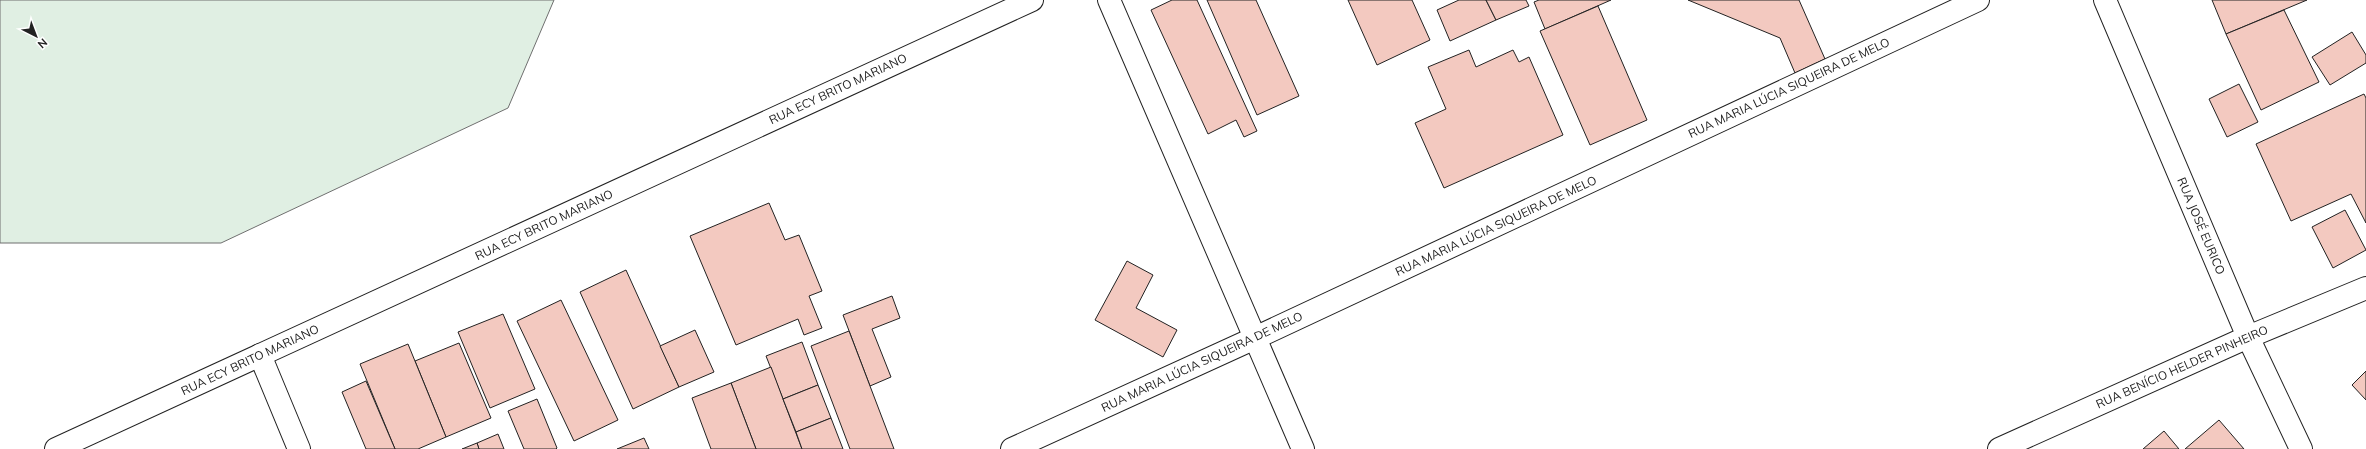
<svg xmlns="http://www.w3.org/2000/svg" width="2366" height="449" font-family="Mulish,sans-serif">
<rect width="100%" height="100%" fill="#fff"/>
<polygon fill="#e0efe3" stroke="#6f6f6f" points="0,0 554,0 508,108 221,243 0,243"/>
<g fill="#f3c9c0" stroke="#222">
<polygon points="1172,0 1197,0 1257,131 1244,137 1236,120 1208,134 1151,10"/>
<polygon points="1207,0 1256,0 1299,96 1257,115"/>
<polygon points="1348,0 1412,0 1430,40 1377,65"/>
<polygon points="1459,0 1486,0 1496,20 1450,41 1437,10"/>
<polygon points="1486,0 1526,0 1529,6 1496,20"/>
<polygon points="1539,0 1611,0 1545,29 1534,2"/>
<polygon points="1688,0 1799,0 1825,59 1795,73 1780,38"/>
<polygon points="2212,0 2307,0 2226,34"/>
<polygon points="1598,6 1647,120 1590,145 1540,31"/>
<polygon points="2284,10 2319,82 2261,110 2226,34"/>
<polygon points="2352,32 2366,55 2366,63 2330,85 2312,57"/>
<polygon points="1469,50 1476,67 1513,50 1519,62 1529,57 1563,135 1444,188 1415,123 1446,109 1428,67"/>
<polygon points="2239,84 2258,122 2227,137 2209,99"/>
<polygon points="2364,94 2366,98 2366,223 2351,194 2291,221 2256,144"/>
<polygon points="769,203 785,240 799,235 822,291 809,296 822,328 804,335 798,319 736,345 690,236"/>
<polygon points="2345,210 2366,250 2333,268 2312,227"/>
<polygon points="1127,261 1153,275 1136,308 1177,330 1163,357 1095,320"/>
<polygon points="626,270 679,387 633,409 580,292"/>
<polygon points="892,296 900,318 872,329 891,377 870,386 843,315"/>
<polygon points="561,300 618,420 574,441 517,321"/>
<polygon points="503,314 535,389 490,408 458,332"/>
<polygon points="695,330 714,372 679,387 660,346"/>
<polygon points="849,331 870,386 894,449 850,449 811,346"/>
<polygon points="802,342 818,385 783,399 766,356"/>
<polygon points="459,343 491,418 446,437 415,361"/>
<polygon points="408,344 446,437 418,449 395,449 360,364"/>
<polygon points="771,367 783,399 802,449 756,449 731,383"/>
<polygon points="2366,371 2366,400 2352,385"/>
<polygon points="366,381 395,449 366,449 342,392"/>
<polygon points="731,383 756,449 711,449 692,398"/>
<polygon points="818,385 831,418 796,432 783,399"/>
<polygon points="537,399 557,448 556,449 524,449 508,411"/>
<polygon points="831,418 843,449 802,449 796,432"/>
<polygon points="2219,420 2244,449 2185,449"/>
<polygon points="2164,431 2179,449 2143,449"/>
<polygon points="498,434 504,449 479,449 477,443"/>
<polygon points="644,438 649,449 617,449"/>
<polygon points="477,443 479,449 462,449"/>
</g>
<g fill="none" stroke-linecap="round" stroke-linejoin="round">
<g stroke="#222" stroke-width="24">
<g id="minor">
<polyline points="1109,0 1303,449"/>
<polyline points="2105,0 2248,337 2301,449"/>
<polyline points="260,355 299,449"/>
<polyline points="56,449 1032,0"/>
<polyline points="1012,449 1255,338 1978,0"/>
<polyline points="1999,449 2248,337 2366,288"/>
</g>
</g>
<use href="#minor" stroke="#fff" stroke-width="22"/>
</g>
<g text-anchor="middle" stroke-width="3" stroke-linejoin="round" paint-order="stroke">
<g font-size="12" fill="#222" stroke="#fff">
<text transform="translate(1789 88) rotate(-25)" y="4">RUA MARIA LÚCIA SIQUEIRA DE MELO</text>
<text transform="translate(838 89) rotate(-25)" y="4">RUA ECY BRITO MARIANO</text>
<text transform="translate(544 225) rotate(-25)" y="4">RUA ECY BRITO MARIANO</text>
<text transform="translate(1496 226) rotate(-25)" y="4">RUA MARIA LÚCIA SIQUEIRA DE MELO</text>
<text transform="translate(2201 226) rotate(67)" y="4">RUA JOSÉ EURICO</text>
<text transform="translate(250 360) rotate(-25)" y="4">RUA ECY BRITO MARIANO</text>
<text transform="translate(1202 362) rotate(-25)" y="4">RUA MARIA LÚCIA SIQUEIRA DE MELO</text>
<text transform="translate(2182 367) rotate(-24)" y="4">RUA BENÍCIO HELDER PINHEIRO</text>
</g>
</g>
<g transform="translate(36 36) rotate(138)" stroke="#ffffff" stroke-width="3" paint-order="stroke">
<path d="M0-3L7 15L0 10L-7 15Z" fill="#222222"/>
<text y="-6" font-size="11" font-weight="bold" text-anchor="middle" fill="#222222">N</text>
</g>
</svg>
